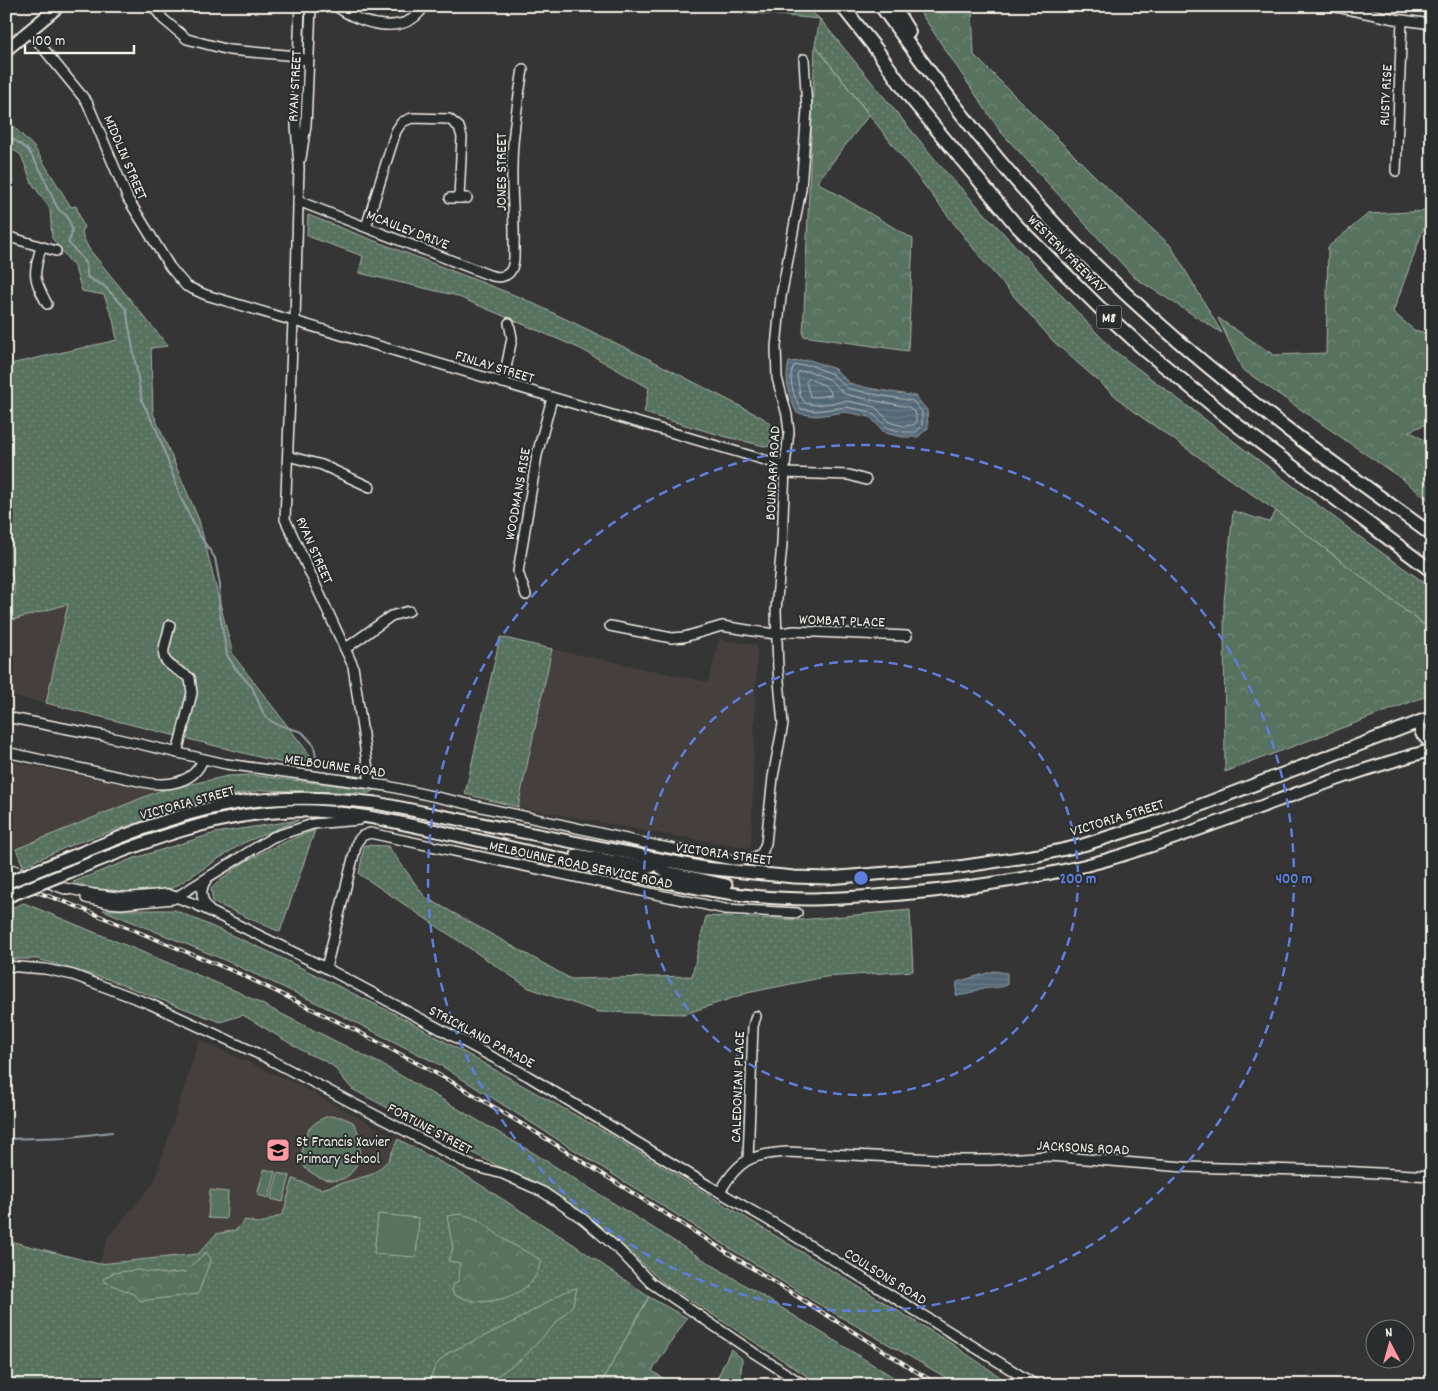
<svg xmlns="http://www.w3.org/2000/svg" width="1438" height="1391" font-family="Dekko,sans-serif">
<defs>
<pattern id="grass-dots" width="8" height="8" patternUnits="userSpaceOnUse" patternTransform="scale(1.25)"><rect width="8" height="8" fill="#587260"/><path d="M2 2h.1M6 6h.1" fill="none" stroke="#718777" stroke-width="1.8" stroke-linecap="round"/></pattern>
<pattern id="forest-crowns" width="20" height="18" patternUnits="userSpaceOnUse" patternTransform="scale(1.25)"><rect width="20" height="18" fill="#587260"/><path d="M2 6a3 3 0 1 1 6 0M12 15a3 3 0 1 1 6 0" fill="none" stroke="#718777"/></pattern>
<pattern id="water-rules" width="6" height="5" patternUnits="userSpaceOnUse" patternTransform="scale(1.25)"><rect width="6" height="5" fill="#526776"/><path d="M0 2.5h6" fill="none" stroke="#6c7d8a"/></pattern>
</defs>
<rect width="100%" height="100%" fill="#363535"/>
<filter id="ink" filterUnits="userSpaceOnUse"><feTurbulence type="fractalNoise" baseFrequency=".02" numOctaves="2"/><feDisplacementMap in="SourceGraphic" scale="10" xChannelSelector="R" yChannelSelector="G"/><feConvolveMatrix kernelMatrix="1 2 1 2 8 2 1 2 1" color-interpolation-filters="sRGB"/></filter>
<g filter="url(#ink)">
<g fill="#453f3d">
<polygon points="68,604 46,703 6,695 6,622"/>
<polygon points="719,639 757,645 751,848 669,835 518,807 552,649 708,682"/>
<polygon points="6,761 159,791 16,849 6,846"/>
<polygon points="199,1040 295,1083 398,1139 388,1161 373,1174 321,1189 283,1214 261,1224 245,1221 236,1230 216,1234 198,1254 99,1264 108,1237 154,1183"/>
</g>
<g fill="url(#grass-dots)" stroke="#a6b2a4">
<polygon points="820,19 943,169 1112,349 1364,540 1432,588 1432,631 1276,511 1130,409 1054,342 984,262 815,45"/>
<polygon points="6,119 34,147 71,207 76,206 84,228 82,229 83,237 89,249 168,346 151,348 153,413 199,520 233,655 313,759 287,764 46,703 68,604 6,622 6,597 15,595 12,574 6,575 6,465 8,464 10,406 6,387 6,365 117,340 113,319 104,295 82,291 75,268 52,238 50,209 32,183 21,155 6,145"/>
<polygon points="308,215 522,298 651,360 763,418 777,430 768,447 723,436 644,413 649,388 581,349 454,295 359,273 363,256 307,236"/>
<polygon points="500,637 552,649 518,807 465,794"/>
<polygon points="251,775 374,790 369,793 262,790 203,801 76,843 23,866 16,849 159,791 228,776"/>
<polygon points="299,820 243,843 173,888 131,892 91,888 73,882 132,859 215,833"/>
<path d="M315,830L280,932L213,902L211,889C240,859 277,845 315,830Z"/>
<polygon points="364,845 388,846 425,897 571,979 692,976 706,916 800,920 910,910 913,971 825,977 747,993 685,1014 599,1012 529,988 359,874"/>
<polygon points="24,903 236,991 381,1064 532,1152 693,1253 906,1385 821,1385 662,1282 610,1234 507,1171 352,1089 333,1066 321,1059 308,1054 243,1015 220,1022 107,979 37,959 6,959 6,910"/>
<polygon points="103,910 175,910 265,950 405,1019 614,1137 952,1344 1012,1385 959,1385 815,1302 440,1065 315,1002 220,958"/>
<polygon points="398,1139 468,1177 573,1244 649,1297 600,1385 6,1385 6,1240 99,1264 198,1254 216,1234 236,1230 245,1220 261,1224 283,1214 293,1179 321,1189 373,1174 388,1161"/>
</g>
<g fill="url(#forest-crowns)" stroke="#a6b2a4">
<polygon points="678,6 805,6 820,19"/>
<polygon points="916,6 972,6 974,55 1103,184 1171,246 1222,333 1135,278 1000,131"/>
<polygon points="815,45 869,115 817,182 913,239 908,351 803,336"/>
<polygon points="1430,211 1393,312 1414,330 1432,334 1432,422 1409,431 1429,443 1432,442 1432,503 1402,479 1242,369 1218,318 1274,355 1326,353 1328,247 1368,214"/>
<polygon points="1233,511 1269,522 1276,511 1432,631 1432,694 1225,772 1224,602"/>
<path d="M460,1214C486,1219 491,1233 512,1244C522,1250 531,1253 540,1260C540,1290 499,1305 473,1301C467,1300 460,1297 454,1295L451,1287L459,1280L460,1263L448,1261L453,1249L447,1216Z"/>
<polygon points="206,1252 211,1258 198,1294 141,1301 133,1294 105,1282 103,1279 113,1273 137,1270 166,1274 185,1272"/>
<polygon points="577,1288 573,1305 523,1358 483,1385 427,1385 436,1365 448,1353 512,1323 566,1291"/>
<polygon points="649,1297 687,1318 652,1371 674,1385 600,1385"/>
<polygon points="731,1349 742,1359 740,1385 714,1385"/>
</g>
<g fill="#587260" stroke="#a6b2a4">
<path d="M328,1116L341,1117L353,1122C355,1126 358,1131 359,1136C363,1155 355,1184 330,1180C320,1179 313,1174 305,1168C298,1144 304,1125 328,1116Z"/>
<polygon points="264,1169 276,1172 269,1198 257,1195"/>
<polygon points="278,1173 290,1176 283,1202 271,1199"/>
<polygon points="210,1190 228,1192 226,1219 208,1218"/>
<polygon points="378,1214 419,1218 416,1257 374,1254"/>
</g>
<g fill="url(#water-rules)" stroke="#939ea4">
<path d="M810,360L835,369L849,383L868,388L915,396L927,410L928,428L918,437H903L885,433L870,417L846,412L816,416L797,413C789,397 784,380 789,362Z"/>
<path d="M994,971L1007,973V985C999,989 992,986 983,988C971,991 971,996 956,995L957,982Z"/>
</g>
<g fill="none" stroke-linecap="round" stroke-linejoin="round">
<g stroke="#b3baba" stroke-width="1">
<path d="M810,365L832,374L847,388L867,393L913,401L922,412V426L916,432H903L888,428L871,412L846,407L816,411L801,409C794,398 787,378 794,366Z"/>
<polygon points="809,371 829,379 845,394 866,399 909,407 916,414 916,423 913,425 904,426 891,423 875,407 848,401 816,405 805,403 800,395 797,374 799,372"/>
<polygon points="809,379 824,385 831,392 831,395 816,397 810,396 806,382"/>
</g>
<g stroke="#939ea4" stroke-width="2">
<path d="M6,134L28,150L41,171L55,203L59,210L67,216L72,229L71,237L68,242C78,255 89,260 87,277L104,286L126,309L142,401L157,431L181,498L198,533L215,558L220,585L219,608L227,655L235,668L252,687L265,717L276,724L302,732L314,745L316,758"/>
<polyline points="6,1139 70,1137 112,1132"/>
</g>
<g stroke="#f4f1e8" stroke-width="12">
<g id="minor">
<polyline points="153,6 163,19 187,39 229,50 298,56 301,59 309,60"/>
<path d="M336,6C359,24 406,38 424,6"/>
<polyline points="1332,6 1395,19 1432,24"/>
<polyline points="29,31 87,102 128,199 170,267 186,286 206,295 785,466"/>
<polyline points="301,158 306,125 311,6"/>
<polyline points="1396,171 1402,20"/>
<polyline points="450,198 467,198"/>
<path d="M298,201L489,275C498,278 508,278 512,268C515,261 514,253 514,245C515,220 511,194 512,168C512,135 518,102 523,69"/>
<polyline points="366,227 396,131 402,122 412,118 449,119 459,127 462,137 459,198"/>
<polyline points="6,236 56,251"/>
<path d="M41,247C33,276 33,277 47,304"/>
<polyline points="293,321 285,519 353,666 370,783"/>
<polyline points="295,321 299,167 296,125 300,6"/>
<polyline points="503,383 512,338 509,323"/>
<polyline points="288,456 322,465 370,487"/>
<polyline points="785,473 849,475 866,480"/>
<polyline points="526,595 518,572 537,455 552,398"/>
<path d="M170,625C161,661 157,658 190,678L192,693L177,753"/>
<polyline points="610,626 672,638 684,637 722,626 760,632 776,634 794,631 907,636"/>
<polyline points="345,649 391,616 409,611"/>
<polyline points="6,717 105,736 226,764 387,786 658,846 733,860 742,860 755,857 762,853 766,843 773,777 783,724 778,670 776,610 782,544 785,466 789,432 787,415 777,378 776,347 781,297 801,189 807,109 804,59"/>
<path d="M6,752L143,782C166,787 194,784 203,759"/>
<polyline points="6,867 65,889"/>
<path d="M207,879C199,889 201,900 209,910"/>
<polyline points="60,887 93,894 117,897 132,897 167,894 195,904 326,968 528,1076 709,1186 775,1224 1036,1385"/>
<polyline points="86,898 108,903 121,904 173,899 273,837 313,824 359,820"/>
<polyline points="6,966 45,969 73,975 150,1004 265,1057 470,1165 503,1174 543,1192 583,1219 619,1250 651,1283 754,1353 804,1385"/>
<polyline points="326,968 357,842 362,836 370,833 725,909 797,913"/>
<polyline points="748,1160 753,1026 756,1016"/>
<path d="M720,1192C738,1160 751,1154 787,1152L959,1160H990L1049,1156L1184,1167L1340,1171L1432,1176"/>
</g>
</g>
<g stroke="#f4f1e8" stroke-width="15">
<g id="major">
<polyline points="6,50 59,6"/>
<polyline points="1418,722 1422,734 1432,745"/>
<polyline points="577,855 638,866 650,867 654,865 658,859"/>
<polyline points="658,859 660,867 667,872 726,885"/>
<path d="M56,863C119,838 183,809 251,801C293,796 335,798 376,803L704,868L794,877L828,878L959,867L1039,855L1083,845L1159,821L1432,717"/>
<path d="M74,870C144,842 213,814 289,811C345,809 401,823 455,835C508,847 560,859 613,871C679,885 746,900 814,899C854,898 894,895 933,891C991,884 1049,876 1106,860C1216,828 1321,779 1432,750"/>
</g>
</g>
<g stroke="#f4f1e8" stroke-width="16">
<g id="highway">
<polyline points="842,6 876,49 909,96 1016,225 1109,317 1145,350 1237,425 1432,571"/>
<path d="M881,6C943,91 1006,176 1081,251C1144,313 1212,372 1282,425C1332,463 1382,498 1432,535"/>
<polyline points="893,6 909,32"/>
</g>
</g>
<use href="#minor" stroke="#2a2d2e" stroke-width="9"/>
<use href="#major" stroke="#2a2d2e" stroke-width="11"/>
<use href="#highway" stroke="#2a2d2e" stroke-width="12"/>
<g stroke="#f4f1e8" stroke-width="4">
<polyline id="rail" points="6,881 68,903 240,974 357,1031 454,1083 550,1141 938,1385"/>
</g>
<use href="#rail" stroke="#2a2d2e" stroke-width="2" stroke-dasharray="5.5" stroke-linecap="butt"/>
<g stroke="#f4f1e8" stroke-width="15" stroke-linecap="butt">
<g id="major-bridge">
<polyline points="6,883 56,863"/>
<polyline points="6,897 74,870"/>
</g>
</g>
<use href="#major-bridge" stroke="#2a2d2e" stroke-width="11"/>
</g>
</g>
<g fill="none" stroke="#5e7fdd" stroke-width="2.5" stroke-dasharray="9 6">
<circle cx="861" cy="878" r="217"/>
<circle cx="861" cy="878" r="433"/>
</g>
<defs>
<g id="school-square" transform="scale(1.25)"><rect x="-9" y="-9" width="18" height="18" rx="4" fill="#ff9aa2" stroke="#2a2d2e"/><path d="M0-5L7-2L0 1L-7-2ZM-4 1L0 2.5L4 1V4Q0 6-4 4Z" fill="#111"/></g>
</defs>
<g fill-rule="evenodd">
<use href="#school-square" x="278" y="1150"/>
</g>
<g text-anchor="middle" stroke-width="4" stroke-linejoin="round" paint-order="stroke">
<rect fill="#2a2d2e" stroke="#b7b6b0" stroke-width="1" x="1096.5" y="305.5" width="25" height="23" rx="4"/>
<g font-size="14" font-weight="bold" fill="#f4f1e8">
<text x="1109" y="322">M8</text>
</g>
<g font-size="15" fill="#f4f1e8" stroke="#2a2d2e">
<text transform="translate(294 86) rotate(-87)" y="5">RYAN STREET</text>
<text transform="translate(1385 95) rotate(-87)" y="5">RUSTY RISE</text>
<text transform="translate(126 157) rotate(67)" y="5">MIDDLIN STREET</text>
<text transform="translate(501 172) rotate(-90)" y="5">JONES STREET</text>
<text transform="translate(408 229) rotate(21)" y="5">MCAULEY DRIVE</text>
<text transform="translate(1067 253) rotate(45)" y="5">WESTERN FREEWAY</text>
<text transform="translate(495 366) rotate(17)" y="5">FINLAY STREET</text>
<text transform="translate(772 473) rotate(-87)" y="5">BOUNDARY ROAD</text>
<text transform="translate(517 494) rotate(-80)" y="5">WOODMANS RISE</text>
<text transform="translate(315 550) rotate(66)" y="5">RYAN STREET</text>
<text transform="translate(842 620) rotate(2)" y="5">WOMBAT PLACE</text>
<text transform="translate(335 765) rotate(8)" y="5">MELBOURNE ROAD</text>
<text transform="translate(187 802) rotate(-15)" y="5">VICTORIA STREET</text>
<text transform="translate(1117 817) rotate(-17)" y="5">VICTORIA STREET</text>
<text transform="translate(724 853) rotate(8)" y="5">VICTORIA STREET</text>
<text transform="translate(581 864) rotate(12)" y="5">MELBOURNE ROAD SERVICE ROAD</text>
<text transform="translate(482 1036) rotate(28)" y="5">STRICKLAND PARADE</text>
<text transform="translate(737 1087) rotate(-88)" y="5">CALEDONIAN PLACE</text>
<text transform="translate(430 1128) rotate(28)" y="5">FORTUNE STREET</text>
<text transform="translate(1083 1147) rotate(3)" y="5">JACKSONS ROAD</text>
<text transform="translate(886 1276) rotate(32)" y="5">COULSONS ROAD</text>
</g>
<g font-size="15" fill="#f4f1e8" stroke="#2a2d2e" text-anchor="start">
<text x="296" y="1146">St Francis Xavier<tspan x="296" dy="17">Primary School</tspan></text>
</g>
</g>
<circle cx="861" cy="878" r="8" fill="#5e7fdd" stroke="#2a2d2e" stroke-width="2.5"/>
<g font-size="15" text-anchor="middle" font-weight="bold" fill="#5e7fdd" stroke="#2a2d2e" stroke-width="4" stroke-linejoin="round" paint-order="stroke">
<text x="1078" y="883">200 m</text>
<text x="1294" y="883">400 m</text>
</g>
<rect width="1438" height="1391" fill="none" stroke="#2a2d2e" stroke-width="25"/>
<rect x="12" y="12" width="1413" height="1366" fill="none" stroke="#f4f1e8" stroke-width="2" filter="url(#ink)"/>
<g transform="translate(1390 1344) rotate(354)"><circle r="24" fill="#2a2d2e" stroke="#7b7b78"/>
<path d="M0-4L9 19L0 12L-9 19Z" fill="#ff9aa2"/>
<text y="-8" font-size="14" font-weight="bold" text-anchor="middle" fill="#f4f1e8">N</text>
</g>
<path d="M25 45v8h109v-8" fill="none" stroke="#f4f1e8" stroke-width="2.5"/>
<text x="32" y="45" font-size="15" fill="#f4f1e8" stroke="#2a2d2e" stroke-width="4" paint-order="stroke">100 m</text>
</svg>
